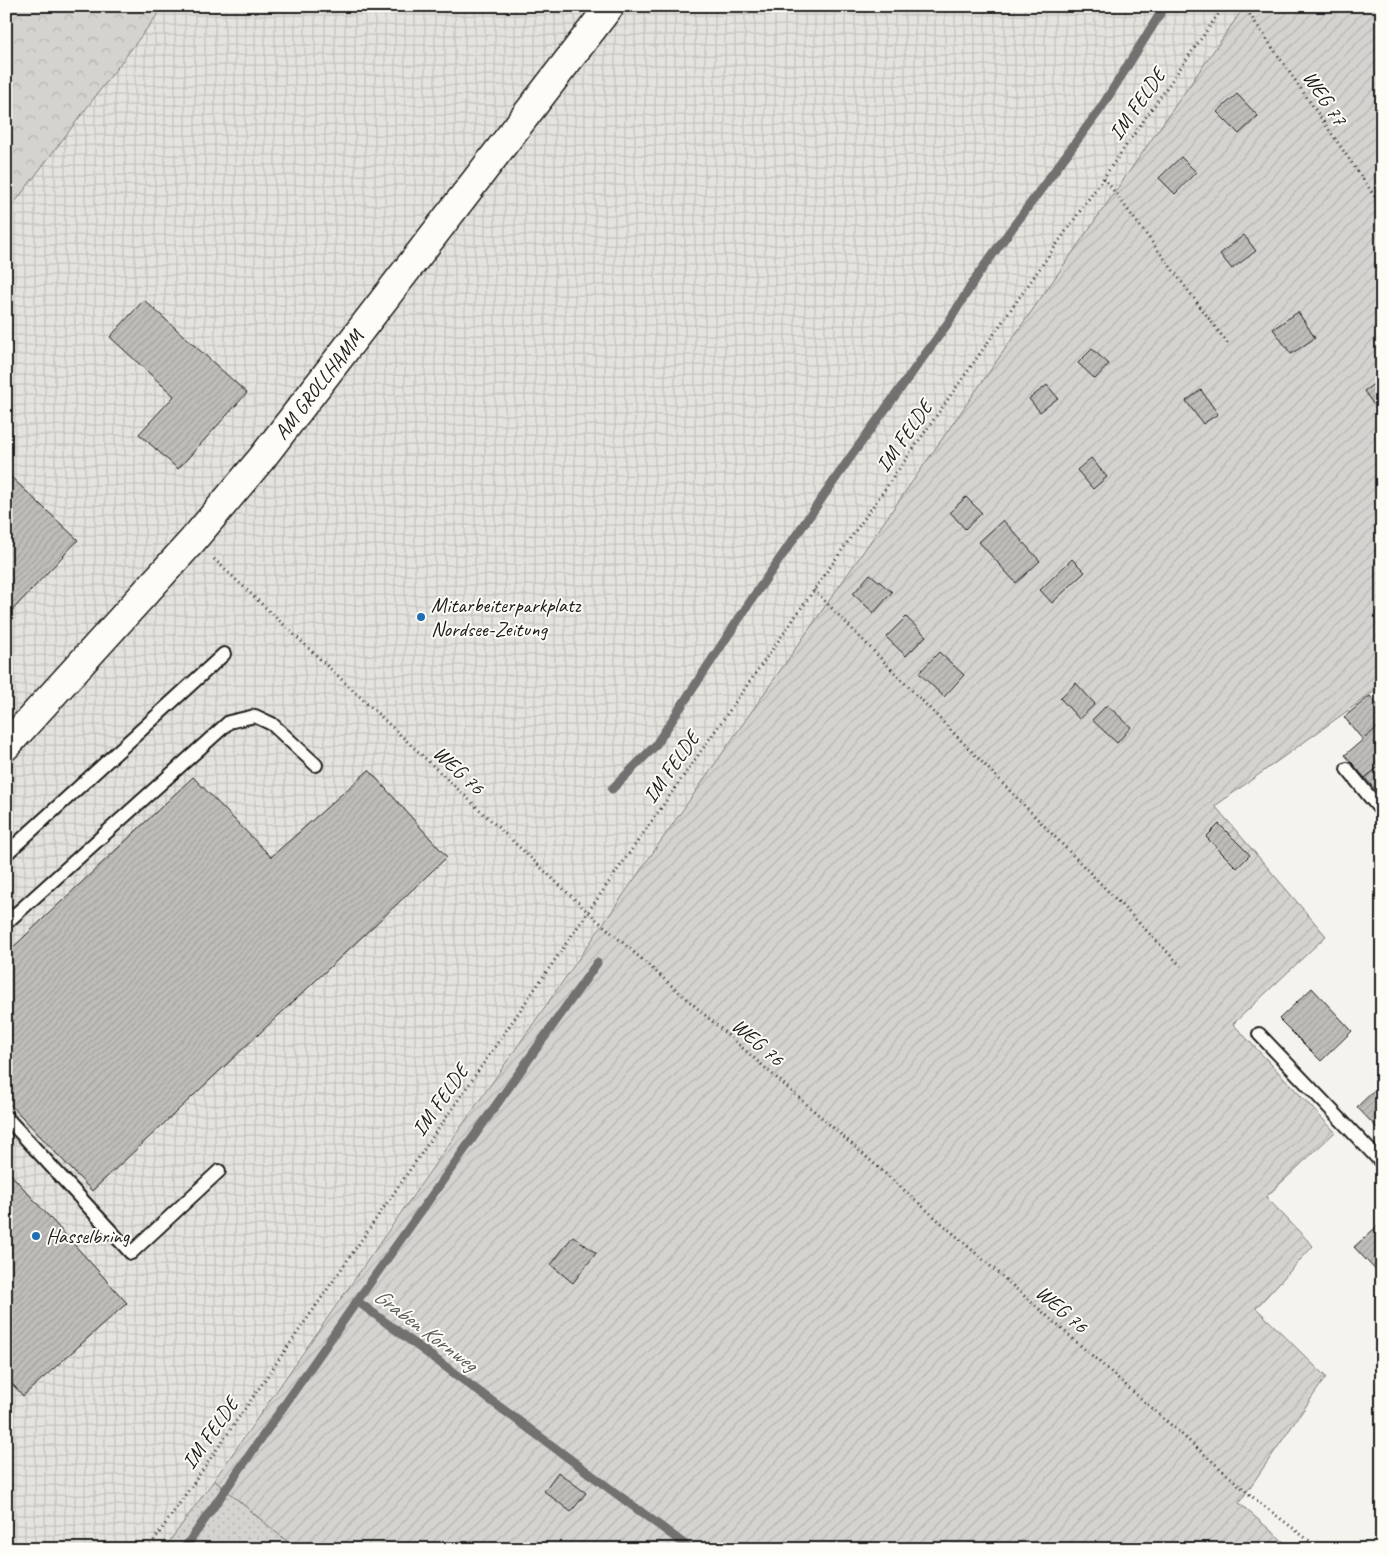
<svg xmlns="http://www.w3.org/2000/svg" width="1388" height="1555" font-family="Caveat,sans-serif">
<defs>
<pattern id="industrial-grid" width="8" height="8" patternUnits="userSpaceOnUse" patternTransform="scale(1.25)"><rect width="8" height="8" fill="#e4e3de"/><path d="M0 4h8M4 0v8" fill="none" stroke="#c3c2be"/></pattern>
<pattern id="grass-dots" width="8" height="8" patternUnits="userSpaceOnUse" patternTransform="scale(1.25)"><rect width="8" height="8" fill="#d4d3cf"/><path d="M2 2h.1M6 6h.1" fill="none" stroke="#b5b5b1" stroke-width="1.8" stroke-linecap="round"/></pattern>
<pattern id="forest-crowns" width="20" height="18" patternUnits="userSpaceOnUse" patternTransform="scale(1.25)"><rect width="20" height="18" fill="#d4d3cf"/><path d="M2 6a3 3 0 1 1 6 0M12 15a3 3 0 1 1 6 0" fill="none" stroke="#b5b5b1"/></pattern>
<pattern id="garden-furrows" width="10" height="10" patternUnits="userSpaceOnUse" patternTransform="scale(1.25)"><rect width="10" height="10" fill="#d4d3cf"/><path d="M-1 1l2-2M0 10L10 0M9 11l2-2" fill="none" stroke="#b5b5b1"/></pattern>
<pattern id="building-hatch" width="6" height="6" patternUnits="userSpaceOnUse" patternTransform="scale(1.25)"><rect width="6" height="6" fill="#bebdba"/><path d="M-1 1l2-2M0 6l6-6M5 7l2-2" fill="none" stroke="#a3a29f"/></pattern>
</defs>
<rect width="100%" height="100%" fill="#f4f3ee"/>
<filter id="ink" filterUnits="userSpaceOnUse"><feTurbulence type="fractalNoise" baseFrequency=".02" numOctaves="2"/><feDisplacementMap in="SourceGraphic" scale="10" xChannelSelector="R" yChannelSelector="G"/><feConvolveMatrix kernelMatrix="1 2 1 2 8 2 1 2 1" color-interpolation-filters="sRGB"/></filter>
<g filter="url(#ink)">
<polygon fill="url(#industrial-grid)" points="164,6 1245,6 164,1549 6,1549 6,214"/>
<polygon fill="url(#grass-dots)" stroke="#787876" points="214,1480 296,1549 164,1549"/>
<polygon fill="url(#forest-crowns)" stroke="#787876" points="6,6 164,6 6,214"/>
<polygon fill="url(#garden-furrows)" stroke="#787876" points="1245,6 1382,6 1382,686 1215,806 1326,936 1233,1024 1335,1132 1266,1197 1313,1246 1256,1308 1326,1377 1239,1503 1292,1549 296,1549 214,1480"/>
<g fill="none" stroke-linecap="round" stroke-linejoin="round">
<g stroke="#72716f" stroke-width="9">
<polyline points="612,789 655,746 754,596 852,455 948,323 979,273 1101,108 1165,6"/>
<polyline points="357,1301 691,1549"/>
<polyline points="184,1549 357,1301 597,963"/>
</g>
</g>
<g fill="url(#building-hatch)" stroke="#1c1c1c">
<polygon points="1237,94 1258,116 1239,134 1217,112"/>
<polygon points="1181,157 1196,172 1175,194 1159,178"/>
<polygon points="1244,235 1256,251 1232,269 1220,254"/>
<polygon points="144,300 247,393 178,469 139,434 174,396 110,337"/>
<polygon points="1298,312 1315,338 1291,354 1273,329"/>
<polygon points="1092,349 1109,364 1095,379 1078,363"/>
<polygon points="1382,378 1382,415 1381,415 1364,391"/>
<polygon points="1047,385 1058,398 1040,412 1029,399"/>
<polygon points="1201,390 1218,414 1203,424 1186,401"/>
<polygon points="1091,458 1107,477 1093,489 1077,470"/>
<polygon points="8,474 78,540 6,617 6,476"/>
<polygon points="966,497 982,513 965,529 950,512"/>
<polygon points="1003,520 1040,561 1016,583 979,542"/>
<polygon points="1072,559 1085,572 1052,603 1040,590"/>
<polygon points="870,574 892,592 874,613 853,594"/>
<polygon points="906,617 926,636 906,656 886,637"/>
<polygon points="939,652 964,675 944,697 919,673"/>
<polygon points="1076,683 1095,704 1079,719 1060,698"/>
<polygon points="1370,696 1382,710 1382,724 1363,740 1344,717"/>
<polygon points="1107,705 1131,727 1117,743 1092,720"/>
<polygon points="1379,726 1382,730 1382,764 1365,778 1345,755"/>
<polygon points="1382,764 1382,798 1365,778"/>
<polygon points="369,770 447,857 92,1191 6,1100 6,954 193,777 271,857"/>
<polygon points="1219,824 1250,855 1237,868 1206,837"/>
<polygon points="1312,988 1352,1031 1321,1061 1279,1019"/>
<polygon points="1382,1083 1382,1124 1377,1128 1357,1107"/>
<polygon points="6,1169 127,1303 23,1396 6,1377"/>
<polygon points="1382,1222 1382,1277 1354,1247"/>
<polygon points="573,1236 596,1253 573,1283 551,1265"/>
<polygon points="558,1472 586,1493 571,1512 544,1491"/>
</g>
<g fill="none" stroke-linecap="round" stroke-linejoin="round">
<g stroke="#1c1c1c" stroke-width="16">
<g id="lane">
<polyline points="1347,769 1382,812"/>
<polyline points="6,854 224,654"/>
<polyline points="6,923 229,722 255,716 272,724 316,765"/>
<polyline points="1259,1034 1382,1163"/>
<polyline points="6,1117 131,1253 219,1171"/>
</g>
</g>
<g stroke="#1c1c1c" stroke-width="31">
<g id="secondary">
<path id="s1" d="M6,746L193,540L262,458L610,6"/>
</g>
</g>
<g stroke="#1c1c1c" stroke-width="3" stroke-dasharray="1 4" stroke-linecap="butt">
<polyline points="1244,6 1382,207"/>
<polyline points="1104,178 1228,344"/>
<polyline points="214,559 588,912 1255,1499 1320,1549"/>
<polyline points="814,590 1181,966"/>
<polyline points="148,1549 588,912 1224,6"/>
</g>
<use href="#lane" stroke="#fdfcf7" stroke-width="12"/>
<use href="#secondary" stroke="#fdfcf7" stroke-width="28"/>
</g>
</g>
<g fill="#1f6fb2" stroke="#fdfcf7" stroke-width="2">
<circle cx="421" cy="617" r="5"/>
<circle cx="36" cy="1236" r="5"/>
</g>
<g text-anchor="middle" stroke-width="4" stroke-linejoin="round" paint-order="stroke">
<g font-size="21" fill="#1c1c1c" stroke="#fdfcf7">
<text transform="translate(1325 98) rotate(56)" y="7">WEG 77</text>
<text transform="translate(1137 104) rotate(-55)" y="7">IM FELDE</text>
<text dy="7" stroke="none"><textPath href="#s1" startOffset="478">AM GROLLHAMM</textPath></text>
<text transform="translate(904 436) rotate(-55)" y="7">IM FELDE</text>
<text transform="translate(671 767) rotate(-55)" y="7">IM FELDE</text>
<text transform="translate(459 770) rotate(43)" y="7">WEG 76</text>
<text transform="translate(758 1042) rotate(41)" y="7">WEG 76</text>
<text transform="translate(440 1100) rotate(-55)" y="7">IM FELDE</text>
<text transform="translate(1062 1309) rotate(41)" y="7">WEG 76</text>
<text transform="translate(210 1433) rotate(-55)" y="7">IM FELDE</text>
</g>
<g font-size="21" fill="#1c1c1c" stroke="#fdfcf7" text-anchor="start">
<text x="431" y="612">Mitarbeiterparkplatz<tspan x="431" dy="24">Nordsee-Zeitung</tspan></text>
<text x="46" y="1243">Hasselbring</text>
</g>
<g font-size="22" font-style="italic" fill="#5c5c5a" stroke="#fdfcf7">
<text transform="translate(426 1329) rotate(37)" y="8">Graben Kornweg</text>
</g>
</g>
<rect width="1388" height="1555" fill="none" stroke="#fdfcf7" stroke-width="25"/>
<rect x="12" y="12" width="1363" height="1530" fill="none" stroke="#1c1c1c" stroke-width="2" filter="url(#ink)"/>
</svg>
